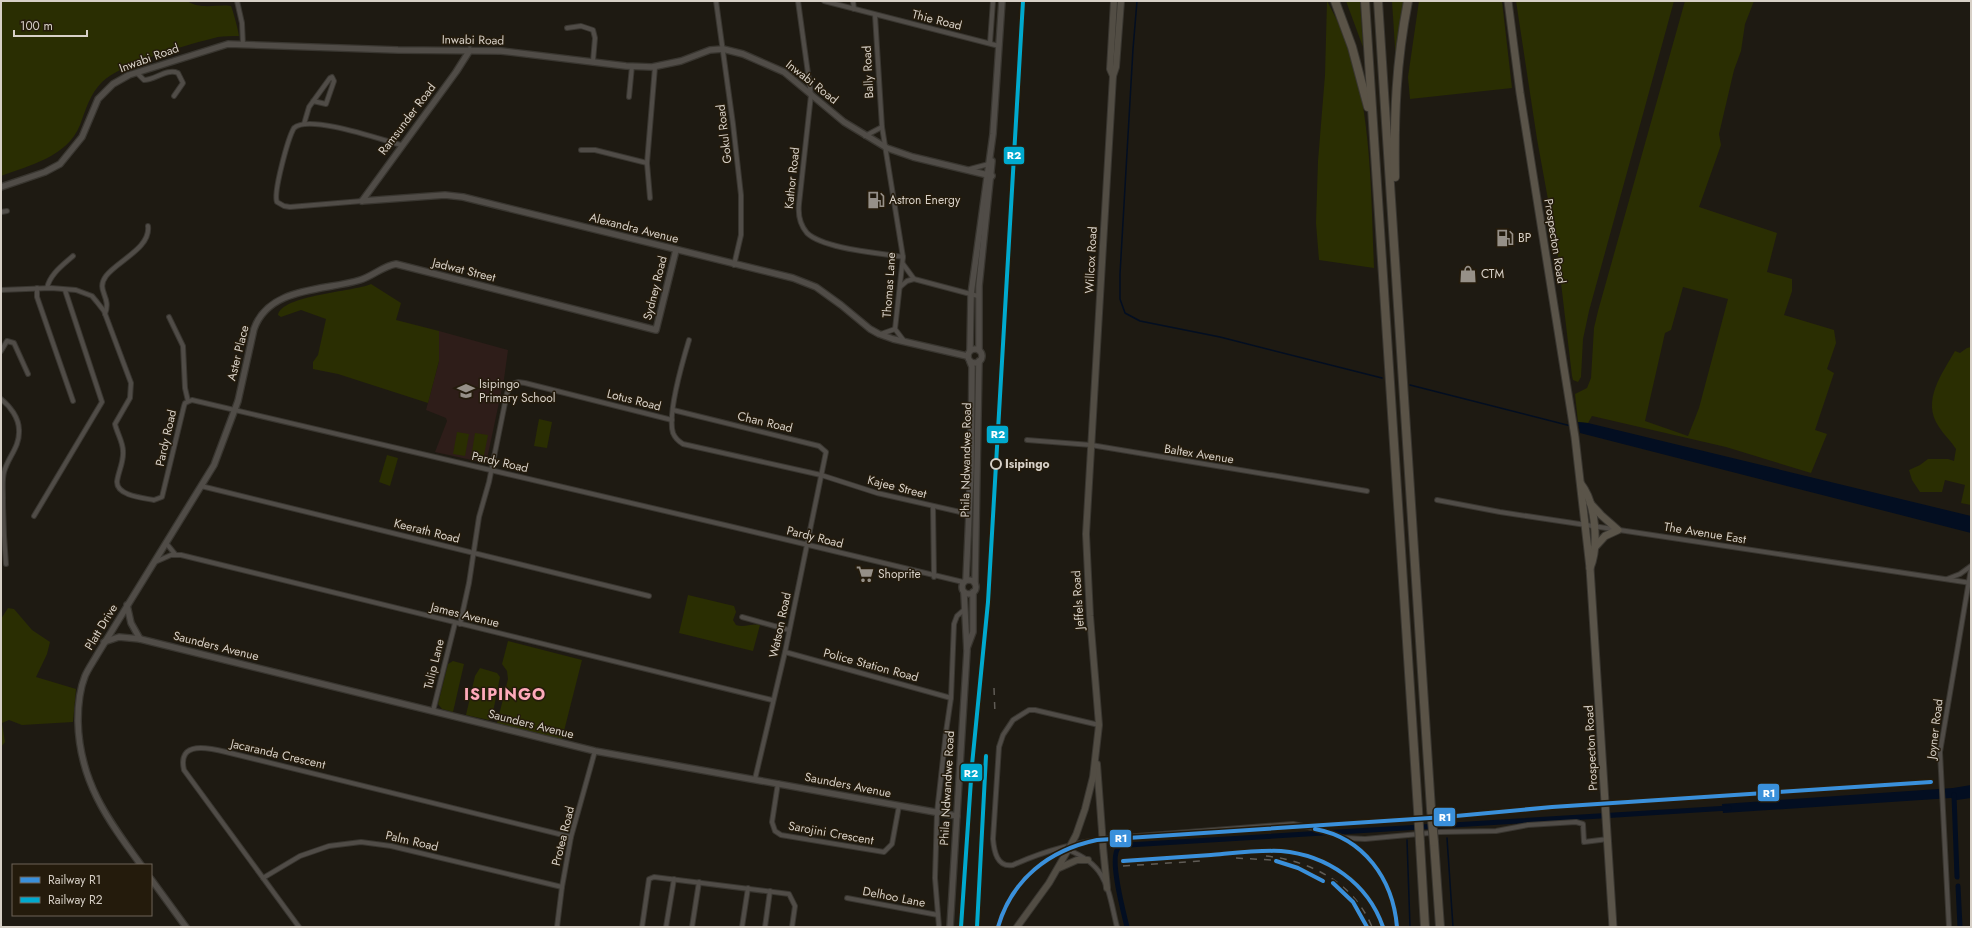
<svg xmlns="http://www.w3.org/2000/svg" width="1972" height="928" font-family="Jost,sans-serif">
<rect width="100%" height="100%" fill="#1e1a12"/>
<polygon fill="#2e1d19" points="439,331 508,350 504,379 487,459 481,462 435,452 447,421 446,418 426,410 439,361"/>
<g fill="#2a2e02" fill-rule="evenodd">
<path d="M1,1H187C201,10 216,4 231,6C233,10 239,33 239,36C232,36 224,36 218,37C190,44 121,63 102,82C90,94 86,109 80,125C67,157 30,165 1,176Z"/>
<path d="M1327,1C1332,11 1338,21 1342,31C1372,98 1371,195 1374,268L1319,260L1316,223L1318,161L1325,75Z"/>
<polygon points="1346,1 1360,1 1363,47"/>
<polygon points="1392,1 1404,1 1396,63"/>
<polygon points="1419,1 1502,1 1512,88 1410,99 1408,77"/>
<polygon points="1516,1 1674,1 1589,311 1583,339 1581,377 1578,382 1573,380 1572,376 1557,249 1537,139"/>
<path d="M1685,1H1754L1745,24L1741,51L1734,70L1719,134L1721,145L1699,207L1777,233L1767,272L1792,279V291L1784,315L1834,330L1836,343L1827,369L1834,373L1815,430L1827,434L1811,473L1726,447L1592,416L1588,423L1578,422L1575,394L1587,388L1591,378L1594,328L1598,311ZM1683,287L1728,299L1699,408L1688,436L1645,421L1665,333L1671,330Z"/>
<path d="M371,284L401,303L396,320L439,331V361L428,403L338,374L313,369V362L318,355L326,319L301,310L281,317L278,315C282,295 353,292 371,284Z"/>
<path d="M1971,347V505L1961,503L1965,485L1945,480L1942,492H1920L1912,480L1909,470L1920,465L1928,459H1948L1954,461L1956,449C1951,441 1944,435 1939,427C1921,401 1942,374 1955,351L1960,353L1967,348Z"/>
<polygon points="539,419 552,422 547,448 534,446"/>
<polygon points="457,432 469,434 465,456 453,454"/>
<polygon points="475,433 488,435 483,460 471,458"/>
<polygon points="387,455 398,458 390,486 379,482"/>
<path d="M688,595L734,606L736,612L733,620L736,625C745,628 751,623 760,625L753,651L679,633Z"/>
<polygon points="8,608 14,609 32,630 50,642 47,654 36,677 76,689 73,722 22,725 9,720 2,723 5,742 1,747 1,619"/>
<polygon points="508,641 582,660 562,739 497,723 508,679 507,671 502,664"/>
<polygon points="453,661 464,664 453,712 442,709 438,704 448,664"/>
<polygon points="480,668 497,673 500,677 492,717 489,720 466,715 475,676"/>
</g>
<g fill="#030e21">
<polygon points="1578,422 1588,423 1971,516 1971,533 1580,433"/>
<polygon points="1971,785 1971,798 1957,800 1951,798 1723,813 1722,804 1953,788"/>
</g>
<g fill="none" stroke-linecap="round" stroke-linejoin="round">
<g stroke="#030e21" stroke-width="1.5">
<polyline points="1137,1 1133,49 1120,274 1120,299 1125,313 1140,321 1220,337 1382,378"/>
<polyline points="1410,385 1571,426"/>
<polyline points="1447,838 1453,927"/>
<polyline points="1407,840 1410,927"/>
</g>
<g stroke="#030e21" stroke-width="5">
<polyline points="1954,795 1957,877"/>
<polyline points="1958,886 1960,927"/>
<path d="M1127,927C1124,914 1108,856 1119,847C1121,846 1126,845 1128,845L1729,808"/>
</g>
<g stroke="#393630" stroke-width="6">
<g id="minor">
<polyline points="237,1 242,23 243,45"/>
<polyline points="716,1 733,124 741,195 741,235 734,265"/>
<path d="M798,1L811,95L799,204C798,214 800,225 807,233C824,249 879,253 903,257"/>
<polyline points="824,1 999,46"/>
<polyline points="853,1 854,9"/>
<polyline points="875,15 882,127 903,257 895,329 904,341"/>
<polyline points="567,28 581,26 593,30 595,38 593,61"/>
<polyline points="990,43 993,1"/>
<path d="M137,73L144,80C155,80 167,68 178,73L183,83L174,96"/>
<polyline points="629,97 632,66"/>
<polyline points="304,124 309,107 330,78 332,77 334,81 326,104 313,101"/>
<polyline points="865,136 882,127"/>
<polyline points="581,150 595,150 647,163"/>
<polyline points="970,169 989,164"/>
<polyline points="650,198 647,163 655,67"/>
<path d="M362,201L290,207L284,206L277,202C273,193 288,138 294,128C309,114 382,140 401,145"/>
<polyline points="1,212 7,211"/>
<polyline points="903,264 914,279 978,296"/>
<polyline points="900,287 907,281 914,279"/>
<polyline points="37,288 37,297 73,401"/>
<path d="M47,288C50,274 63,265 73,256"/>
<path d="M1,290L51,288L76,290L92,296L97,302L104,311L131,383L130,398L115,424C117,433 123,442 123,451C124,462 118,472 117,482C117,496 144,498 154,500L162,497L184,406L185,403L192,400L729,526L963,582"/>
<path d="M105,314C112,296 95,291 106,276C117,261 151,248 148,226"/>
<polyline points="169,317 183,346 185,388 188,401"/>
<polyline points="881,334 895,329"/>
<path d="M689,340C683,360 667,414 673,433C675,438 678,441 683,444L821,475L877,493L969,514"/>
<polyline points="1,351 7,341 14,343 28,374"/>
<path d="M1,399C10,406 19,418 19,430C20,447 8,457 4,472C2,480 3,488 3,497C3,519 4,541 6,564"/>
<polyline points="673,410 819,446 826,452 785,652 755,779"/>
<polyline points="1027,440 1091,445 1367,491"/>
<polyline points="201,486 649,596"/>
<polyline points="1437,500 1500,512 1971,583"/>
<polyline points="933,506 934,577"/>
<polyline points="34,516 102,402 65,290"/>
<polyline points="166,543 175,554"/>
<polyline points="155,562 171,555 181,555 772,700"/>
<polyline points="1947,579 1960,574 1971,566"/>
<polyline points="742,617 789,630"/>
<polyline points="460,624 469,583 479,517 489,482 507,393 512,384 518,382 525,383 672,420"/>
<polyline points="785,652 951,698"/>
<polyline points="433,711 455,623"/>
<path d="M1099,725L1035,710H1029L1013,720L1003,735L999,747L993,839C994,851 997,868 1013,865C1044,851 1077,842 1111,838L1293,824L1313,828"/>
<polyline points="778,783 772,822 775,831 781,835 884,852 892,844 899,806"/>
<polyline points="1335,835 1345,838 1365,839 1440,832 1496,831 1528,825 1576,822 1583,824 1584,842 1608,839"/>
<path d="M1068,850C1108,865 1108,890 1117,927"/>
<polyline points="263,878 300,856 329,846 361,842 391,846 562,887"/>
<polyline points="847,898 938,915"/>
<path d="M299,927L184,770C177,740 210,748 226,752L571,837"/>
<polyline points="557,927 562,887 571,837 595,751"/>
<polyline points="642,927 649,879 654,877 789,894 795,906 792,927"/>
<polyline points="666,927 674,879"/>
<polyline points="692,927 699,882"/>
<polyline points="742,927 748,888"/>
<polyline points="765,927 770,891"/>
<polyline points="939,927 935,878 937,812 946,732 951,698 954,624 957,616 965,609"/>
<polyline points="1949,927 1940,752 1971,569"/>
</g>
</g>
<g stroke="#393630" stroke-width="8">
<g id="tertiary">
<polyline points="1,187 45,172 60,164 82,137 98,99 113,84 129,75 228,44 398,50 501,51 626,66 652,67 681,61 710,50 723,49 743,54 784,72 844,122 887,148 913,157 992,176"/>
<polyline points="362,201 445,195 463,197 793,278 816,287 841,305 870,329 879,334 893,339 967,356"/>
<polyline points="362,201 456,72 470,50"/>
<circle cx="975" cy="356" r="7"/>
<polyline points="970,350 971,294 993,134 1002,1"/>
<polyline points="979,350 979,286 992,161"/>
<circle cx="969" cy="587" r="7"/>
<polyline points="966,580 971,469 972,367 970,362"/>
<polyline points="975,583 979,361"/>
<polyline points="127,605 131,623 140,639"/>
<polyline points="104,642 119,637 140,639 595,751 957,816"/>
<polyline points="967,648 973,632 973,592"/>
<path d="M141,865C107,819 79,780 78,721C78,706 79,691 85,676C88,669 93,662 97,655L214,465L238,401L254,329C269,286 325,291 360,280C373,276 383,266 396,264L656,330L676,250"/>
<polyline points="151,879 186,927"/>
<polyline points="950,927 967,651 964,593"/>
</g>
</g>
<g stroke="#393630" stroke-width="8">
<g id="secondary">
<polyline points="1113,76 1110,69 1114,1"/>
<polyline points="1097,764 1102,831"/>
<polyline points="1076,835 1085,809 1093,777 1099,725 1090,616 1086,534 1113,76 1116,67 1121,1"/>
<polyline points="1103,847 1107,888"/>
<polyline points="1059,868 1077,860 1088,860"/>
<polyline points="1017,927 1049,883 1068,850"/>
</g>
</g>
<g stroke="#393630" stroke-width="9">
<g id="primary">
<polyline points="1508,1 1520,93 1575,437 1590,568 1613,927"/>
<path d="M1581,484C1596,503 1599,546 1590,568"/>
<polyline points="1590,503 1601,515 1618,530 1605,536 1595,547"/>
</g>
</g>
<g stroke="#393630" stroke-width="10">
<g id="motorway">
<polyline points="1335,1 1352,47 1368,107"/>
<polyline points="1365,1 1418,810"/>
<polyline points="1378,1 1431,809"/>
<path d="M1395,177C1394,115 1396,63 1408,1"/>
<polyline points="1434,842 1440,927"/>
<polyline points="1420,843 1425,927"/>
</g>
</g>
<use href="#minor" stroke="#504c47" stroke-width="4"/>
<use href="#tertiary" stroke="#504c47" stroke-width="5.5"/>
<use href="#secondary" stroke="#524d44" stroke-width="6"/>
<use href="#primary" stroke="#5a5449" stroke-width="7"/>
<use href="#motorway" stroke="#5a5347" stroke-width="8"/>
<g stroke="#5f5b55" stroke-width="1.5" stroke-dasharray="7 7" stroke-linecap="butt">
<polyline points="994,688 995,714"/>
<path d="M1312,828C1364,838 1393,876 1397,927"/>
<path d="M1193,856C1221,854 1253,849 1281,851C1327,855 1368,883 1383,927"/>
<path d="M1266,856C1311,861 1354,883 1372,927"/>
<polyline points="1236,858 1272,860"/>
<polyline points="1123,866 1201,861"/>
<polyline points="1297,868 1323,881"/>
<path d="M998,927C1012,879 1049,850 1097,840L1445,817L1552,807L1931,782"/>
</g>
<g stroke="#393630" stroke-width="6" stroke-linecap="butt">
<polyline id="minor-bridge" points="1313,828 1335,835"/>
</g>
<g stroke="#393630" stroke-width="8" stroke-linecap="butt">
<g id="secondary-bridge">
<polyline points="1102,831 1103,847"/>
<polyline points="1068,850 1076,835"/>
</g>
</g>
<g stroke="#393630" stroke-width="10" stroke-linecap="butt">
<g id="motorway-bridge">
<polyline points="1431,809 1434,842"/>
<polyline points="1418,810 1420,843"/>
</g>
</g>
<use href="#minor-bridge" stroke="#504c47" stroke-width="4"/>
<use href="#secondary-bridge" stroke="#524d44" stroke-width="6"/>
<use href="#motorway-bridge" stroke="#5a5347" stroke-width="8"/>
<g stroke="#241b0c" stroke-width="7">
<g id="rail-1">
<path d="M1315,829C1364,838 1393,879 1397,927"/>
<path d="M1123,861C1152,859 1182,857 1211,855C1234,853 1258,850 1281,851C1327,855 1368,883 1383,927"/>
<polyline points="1276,861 1298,868 1323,881"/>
<polyline points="1333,883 1353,902 1367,927"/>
<path d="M998,927C1012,879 1049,850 1097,840L1445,817L1552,807L1931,782"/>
</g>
</g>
<g stroke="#241b0c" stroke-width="7">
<g id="rail-2">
<polyline points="961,927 972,765 988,602 1023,1"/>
<polyline points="977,927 986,756"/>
</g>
</g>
<use href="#rail-1" stroke="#3a90db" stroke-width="4"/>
<use href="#rail-2" stroke="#00a9ce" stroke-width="4"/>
</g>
<defs>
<g id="fuel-bare" transform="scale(1.38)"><path d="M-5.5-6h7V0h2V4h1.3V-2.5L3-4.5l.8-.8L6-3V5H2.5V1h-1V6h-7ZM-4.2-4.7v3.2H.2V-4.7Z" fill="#969088" stroke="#241b0c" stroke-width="2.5" paint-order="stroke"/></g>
<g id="shop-bare" transform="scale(1.38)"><path d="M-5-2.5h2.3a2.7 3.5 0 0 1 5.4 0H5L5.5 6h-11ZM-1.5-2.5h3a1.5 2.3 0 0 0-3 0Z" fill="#969088" stroke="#241b0c" stroke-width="2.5" paint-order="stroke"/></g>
<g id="school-bare" transform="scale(1.38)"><path d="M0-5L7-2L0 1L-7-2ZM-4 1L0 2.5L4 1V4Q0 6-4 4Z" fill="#969088" stroke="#241b0c" stroke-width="2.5" paint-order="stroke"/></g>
<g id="supermarket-bare" transform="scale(1.38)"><path d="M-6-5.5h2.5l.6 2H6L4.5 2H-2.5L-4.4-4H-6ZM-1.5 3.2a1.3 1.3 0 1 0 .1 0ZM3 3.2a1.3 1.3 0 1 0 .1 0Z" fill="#969088" stroke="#241b0c" stroke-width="2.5" paint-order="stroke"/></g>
</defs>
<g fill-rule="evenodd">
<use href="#fuel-bare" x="876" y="200"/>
<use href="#fuel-bare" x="1505" y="238"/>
<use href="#shop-bare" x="1468" y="274"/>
<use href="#school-bare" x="466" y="391"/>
<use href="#supermarket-bare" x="865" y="574"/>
</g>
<circle fill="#241b0c" stroke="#d7d0c7" stroke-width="2" cx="996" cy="464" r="5"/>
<g text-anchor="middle" stroke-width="3" stroke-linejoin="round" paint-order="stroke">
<g font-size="12" fill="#d7d0c7" stroke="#241b0c">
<text transform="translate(937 20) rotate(14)" y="4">Thie Road</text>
<text transform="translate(473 40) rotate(1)" y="4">Inwabi Road</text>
<text transform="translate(149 58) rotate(-20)" y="4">Inwabi Road</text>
<text transform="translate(868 72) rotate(-93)" y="4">Bally Road</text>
<text transform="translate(812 82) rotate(38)" y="4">Inwabi Road</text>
<text transform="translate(407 119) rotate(-53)" y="4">Ramsunder Road</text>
<text transform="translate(724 134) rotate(-97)" y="4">Gokul Road</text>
<text transform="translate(792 178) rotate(-84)" y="4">Kathor Road</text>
<text transform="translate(634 228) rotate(14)" y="4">Alexandra Avenue</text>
<text transform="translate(1555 241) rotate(81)" y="4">Prospecton Road</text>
<text transform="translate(1091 260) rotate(-87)" y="4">Willcox Road</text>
<text transform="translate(464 270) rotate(14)" y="4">Jadwat Street</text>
<text transform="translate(889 285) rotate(-86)" y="4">Thomas Lane</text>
<text transform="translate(655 288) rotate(-76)" y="4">Sydney Road</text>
<text transform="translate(238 353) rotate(-76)" y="4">Aster Place</text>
<text transform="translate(634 400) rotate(14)" y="4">Lotus Road</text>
<text transform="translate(765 422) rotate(13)" y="4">Chan Road</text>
<text transform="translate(166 438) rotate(-77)" y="4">Pardy Road</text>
<text transform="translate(1199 454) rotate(9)" y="4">Baltex Avenue</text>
<text transform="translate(966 460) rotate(-89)" y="4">Phila Ndwandwe Road</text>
<text transform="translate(500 462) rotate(13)" y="4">Pardy Road</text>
<text transform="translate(897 487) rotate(14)" y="4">Kajee Street</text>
<text transform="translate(427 531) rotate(14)" y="4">Keerath Road</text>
<text transform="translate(1705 533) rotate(9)" y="4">The Avenue East</text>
<text transform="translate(815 537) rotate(14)" y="4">Pardy Road</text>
<text transform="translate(1078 600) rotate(-94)" y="4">Jeffels Road</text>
<text transform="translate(465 615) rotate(14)" y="4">James Avenue</text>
<text transform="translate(780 625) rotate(-78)" y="4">Watson Road</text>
<text transform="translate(101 627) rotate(-59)" y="4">Platt Drive</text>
<text transform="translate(216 646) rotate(14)" y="4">Saunders Avenue</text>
<text transform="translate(434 664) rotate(-76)" y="4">Tulip Lane</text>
<text transform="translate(871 665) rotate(15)" y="4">Police Station Road</text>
<text transform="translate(531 724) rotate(14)" y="4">Saunders Avenue</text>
<text transform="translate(1935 729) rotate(-83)" y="4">Joyner Road</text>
<text transform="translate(1591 748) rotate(-93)" y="4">Prospecton Road</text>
<text transform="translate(278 754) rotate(13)" y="4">Jacaranda Crescent</text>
<text transform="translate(848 785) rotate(11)" y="4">Saunders Avenue</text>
<text transform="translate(947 788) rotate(-87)" y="4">Phila Ndwandwe Road</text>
<text transform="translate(831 833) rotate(10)" y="4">Sarojini Crescent</text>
<text transform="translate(563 836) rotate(-76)" y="4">Protea Road</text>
<text transform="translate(412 841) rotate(13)" y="4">Palm Road</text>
<text transform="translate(894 897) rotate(11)" y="4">Delhoo Lane</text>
</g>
<g font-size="12" fill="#d7d0c7" stroke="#241b0c" text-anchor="start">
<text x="889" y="204">Astron Energy</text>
<text x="1518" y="242">BP</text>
<text x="1481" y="278">CTM</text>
<text x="479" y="388">Isipingo<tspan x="479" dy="14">Primary School</tspan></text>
<text x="878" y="578">Shoprite</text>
</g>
<g font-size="12" font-weight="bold" fill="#d7d0c7" stroke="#241b0c" text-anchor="start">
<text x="1005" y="468">Isipingo</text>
</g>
<g font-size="16" font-weight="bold" letter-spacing="1" fill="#feaaba" stroke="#241b0c">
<text x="505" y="700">ISIPINGO</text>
</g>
</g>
<g stroke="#241b0c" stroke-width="1.5">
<rect x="1003" y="146" width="22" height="19" rx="4" fill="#00a9ce"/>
<rect x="986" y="425" width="23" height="19" rx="4" fill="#00a9ce"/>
<rect x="960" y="763" width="23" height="19" rx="4" fill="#00a9ce"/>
<rect x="1757" y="783" width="23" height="19" rx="4" fill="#3a90db"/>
<rect x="1433" y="807" width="23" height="20" rx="4" fill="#3a90db"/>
<rect x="1109" y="829" width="23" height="19" rx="4" fill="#3a90db"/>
</g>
<g font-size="11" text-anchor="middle" font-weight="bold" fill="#fff">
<text x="1014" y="159">R2</text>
<text x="998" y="438">R2</text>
<text x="971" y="777">R2</text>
<text x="1769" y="797">R1</text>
<text x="1445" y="821">R1</text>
<text x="1121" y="842">R1</text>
</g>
<rect width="1972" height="928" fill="none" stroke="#d7d0c7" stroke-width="4"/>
<rect x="12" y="864" width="140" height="52" fill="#241b0c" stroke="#6c6357"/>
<rect x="20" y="877" width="20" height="6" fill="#3a90db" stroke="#6c6357"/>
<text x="48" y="884" font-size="12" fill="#d7d0c7">Railway R1</text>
<rect x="20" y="897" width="20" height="6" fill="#00a9ce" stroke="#6c6357"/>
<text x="48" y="904" font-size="12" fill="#d7d0c7">Railway R2</text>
<path d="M14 30v6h73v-6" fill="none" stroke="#d7d0c7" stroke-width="2"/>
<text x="20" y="30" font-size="12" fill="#d7d0c7" stroke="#241b0c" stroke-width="3" paint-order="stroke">100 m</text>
</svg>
